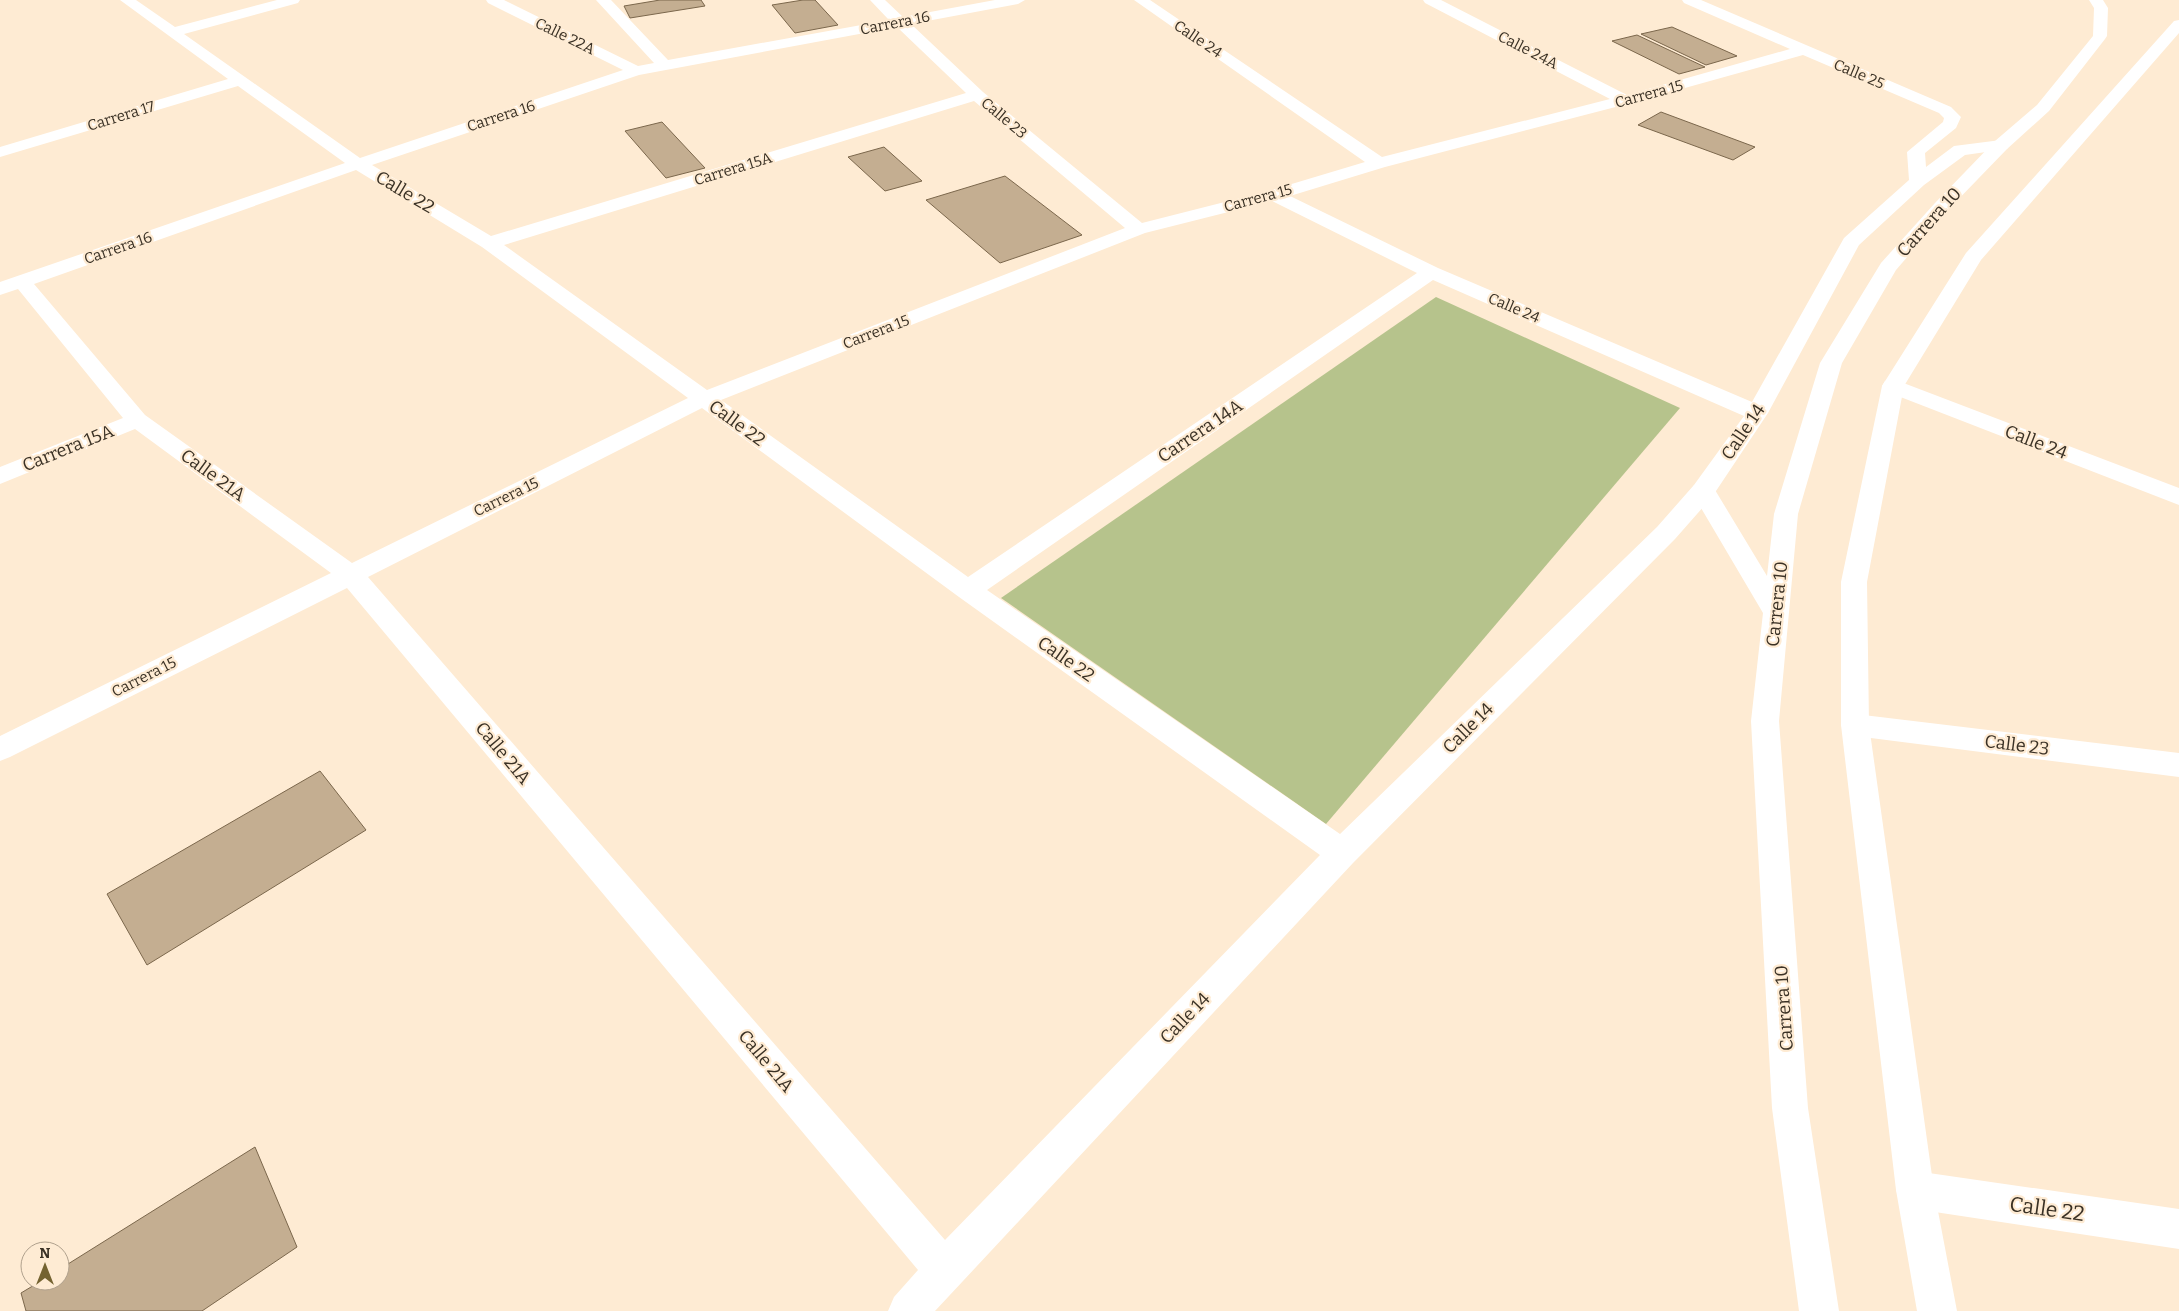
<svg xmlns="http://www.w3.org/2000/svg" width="2179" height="1311" font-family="Bitter,serif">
<rect width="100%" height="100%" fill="#feebd3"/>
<polygon fill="#b6c38c" points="1436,297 1680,408 1326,824 1001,598"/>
<g fill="#c4ae91" stroke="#7b674c">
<polygon points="660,0 701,0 705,6 630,18 624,6"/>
<polygon points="803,0 815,0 838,25 795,33 772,5"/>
<polygon points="1672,27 1737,56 1706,65 1641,34"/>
<polygon points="1637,35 1705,67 1679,74 1612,41"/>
<polygon points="1661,112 1755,147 1733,160 1638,125"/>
<polygon points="662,122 705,168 666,178 625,131"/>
<polygon points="884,147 922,181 885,191 848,157"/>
<polygon points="1005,176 1082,235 1000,263 926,200"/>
<polygon points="320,771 366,830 147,965 107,894"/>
<polygon points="255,1147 297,1247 202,1311 26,1311 21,1293 41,1281 60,1281 60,1269"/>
</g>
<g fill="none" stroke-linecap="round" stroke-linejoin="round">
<g fill="#fff" fill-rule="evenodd">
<path d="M120,0H136L175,27L277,0H300L298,3L184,34L360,158L623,70L488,3L486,0H504L638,66L654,63L596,0H611L668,60L889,20L870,0H885L903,17L995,0H1025L1018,4L911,24L983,92L1142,223L1268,191L1365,162L1134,0H1150L1382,157L1610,99L1425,3L1423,0H1441L1627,95L1790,49L1684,3L1682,0H1701L1951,107L1961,117L1956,128L1925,153L1926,167L1954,146L2001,140L2007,141L2009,145L2007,149L1965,155L1924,185L1859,245L1768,413L1712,497L1675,539L1353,863L935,1311H888L894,1297L918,1270L347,588L10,757L0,761V736L331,573L135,429L0,484V467L123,418L18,289L0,295V282L345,163L238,86L0,157V147L228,79ZM897,27L966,93L491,236L372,165L639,75ZM1803,55L1939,113L1944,118L1943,122L1907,152L1909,180L1844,238L1752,402L1438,268L1290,196L1385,167L1631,103ZM974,101L1125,228L707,390L504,245ZM356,170L482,247L688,398L352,563L145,415L34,284ZM1272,201L1417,273L968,577L721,400L1145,233ZM1433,280L1744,416L1694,485L1657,527L1340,834L987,590ZM702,408L959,597L1320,855L945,1240L368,577Z"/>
<polygon points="1893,379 2179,488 2179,505 1885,391 1882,386 1885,381"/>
<polygon points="1855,714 2179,753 2179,777 1855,736 1845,733 1841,725 1845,717"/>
<polygon points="1915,1171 2179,1209 2179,1249 1915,1209 1901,1204 1896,1190 1901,1176"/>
</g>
<g fill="#fff" fill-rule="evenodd">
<polygon points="2089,0 2103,0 2108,8 2107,36 2105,39 2049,111 2007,149 1947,211 1896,270 1842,363 1798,514 1779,721 1808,1108 1839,1311 1799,1311 1772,1108 1751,721 1763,613 1691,491 1694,485 1703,483 1712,485 1767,576 1774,514 1820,363 1881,263 1935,203 1995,141 2037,105 2093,36 2094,8"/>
<polygon points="2179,20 2179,33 1981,260 1904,386 1867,582 1869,725 1934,1190 1957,1311 1917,1311 1896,1190 1841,725 1841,582 1882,386 1966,253 2174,21"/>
</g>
</g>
<g text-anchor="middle" stroke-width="4.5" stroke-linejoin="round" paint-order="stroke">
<g font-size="15" fill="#3a3125" stroke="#feebd3">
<text transform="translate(895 23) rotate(-11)" y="5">Carrera 16</text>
<text transform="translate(565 36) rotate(26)" y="5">Calle 22A</text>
<text transform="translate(1198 39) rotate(34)" y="5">Calle 24</text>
<text transform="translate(1528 50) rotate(27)" y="5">Calle 24A</text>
<text transform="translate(1859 74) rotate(23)" y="5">Calle 25</text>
<text transform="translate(1649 94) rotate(-15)" y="5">Carrera 15</text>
<text transform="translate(121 116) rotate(-17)" y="5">Carrera 17</text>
<text transform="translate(501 116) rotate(-18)" y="5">Carrera 16</text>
<text transform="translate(1004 118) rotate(40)" y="5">Calle 23</text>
<text transform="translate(733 169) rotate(-17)" y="5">Carrera 15A</text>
<text transform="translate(1258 198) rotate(-15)" y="5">Carrera 15</text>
<text transform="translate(118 248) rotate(-19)" y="5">Carrera 16</text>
<text transform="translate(1514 308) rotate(23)" y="5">Calle 24</text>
<text transform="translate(876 332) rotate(-21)" y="5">Carrera 15</text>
<text transform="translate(506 497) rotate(-26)" y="5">Carrera 15</text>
<text transform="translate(144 677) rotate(-27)" y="5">Carrera 15</text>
</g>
<g font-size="18" fill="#3a3125" stroke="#feebd3">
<text transform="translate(405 192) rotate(31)" y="6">Calle 22</text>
<text transform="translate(1929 222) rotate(-48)" y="6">Carrera 10</text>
<text transform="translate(737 423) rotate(36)" y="6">Calle 22</text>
<text transform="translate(1200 431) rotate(-34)" y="6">Carrera 14A</text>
<text transform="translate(1743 432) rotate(-56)" y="6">Calle 14</text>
<text transform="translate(2036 442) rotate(21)" y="6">Calle 24</text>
<text transform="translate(68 448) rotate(-22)" y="6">Carrera 15A</text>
<text transform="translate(213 475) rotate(36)" y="6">Calle 21A</text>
<text transform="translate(1777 604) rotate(-84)" y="6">Carrera 10</text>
<text transform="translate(1066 659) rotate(35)" y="6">Calle 22</text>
<text transform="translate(1468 728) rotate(-45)" y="6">Calle 14</text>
<text transform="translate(2017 745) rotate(7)" y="6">Calle 23</text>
<text transform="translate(503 753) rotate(50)" y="6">Calle 21A</text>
<text transform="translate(1784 1008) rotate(-94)" y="6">Carrera 10</text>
<text transform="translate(1185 1018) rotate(-46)" y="6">Calle 14</text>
<text transform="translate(766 1061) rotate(50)" y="6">Calle 21A</text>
</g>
<g font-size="21" fill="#3a3125" stroke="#feebd3">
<text transform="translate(2047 1209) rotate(8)" y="7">Calle 22</text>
</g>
</g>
<g transform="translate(45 1266)"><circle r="24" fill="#feebd3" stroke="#b0a18d"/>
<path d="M0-4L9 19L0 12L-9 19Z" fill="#746331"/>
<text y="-8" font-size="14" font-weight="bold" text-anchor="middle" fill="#3a3125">N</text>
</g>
</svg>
